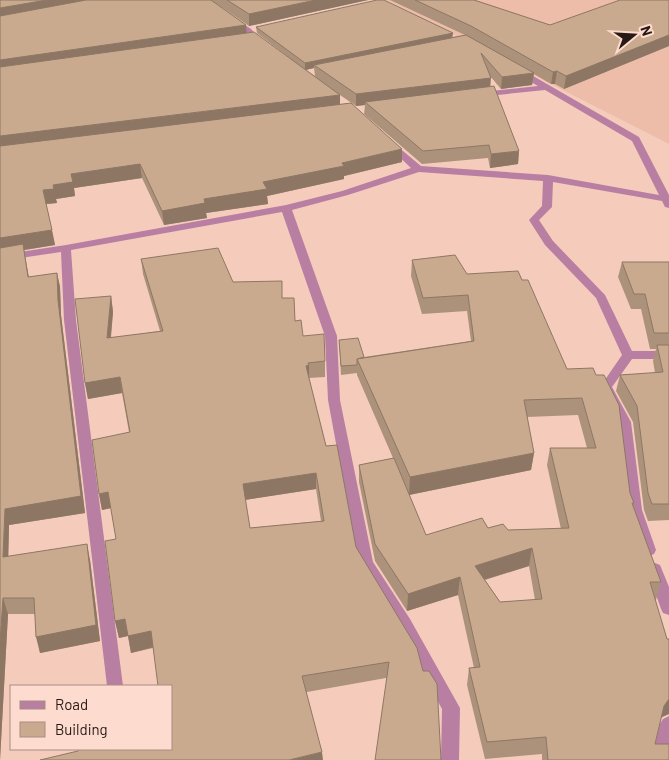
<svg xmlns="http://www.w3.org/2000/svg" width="669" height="760" font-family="Barlow,sans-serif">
<rect width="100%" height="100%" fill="#f5ccbc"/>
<polygon fill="#eebdaa" points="386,0 669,0 669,144 409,12"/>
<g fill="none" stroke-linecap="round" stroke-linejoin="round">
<g fill="#b97fa3" fill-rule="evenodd">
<polygon points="200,0 208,0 251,29 263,42 263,46 257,46 245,33"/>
<polygon points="515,69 521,69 639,137 669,195 669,208 665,207 662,201 553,182 552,207 539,220 553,241 605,295 632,351 669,351 669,359 632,359 612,387 631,422 642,510 656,550 654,554 649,556 644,554 628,510 617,422 600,387 622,355 596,298 545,245 529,220 542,206 543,181 419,172 348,195 292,210 337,336 340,400 373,562 410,619 460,708 459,760 441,760 442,709 398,629 358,563 328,400 325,336 282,212 71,250 76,320 123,686 107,686 64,320 61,252 0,261 0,255 66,245 286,205 342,191 411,168 388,146 388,142 391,141 421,166 548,175 659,195 632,141 545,90 478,97 478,93 481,92 538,86 515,73"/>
<polygon points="655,563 660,565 669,587 669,615 663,613 661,609 647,569 650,565"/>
<polygon points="669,716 669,760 651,760 660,724 663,719"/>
</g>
</g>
<g fill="#ad927b" fill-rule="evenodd">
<path d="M0,0H368L249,26L213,1L246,25V33L291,59L257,33L256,27L453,33L452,37L465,35L390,0H474L550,25L669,0V46L564,89L555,84H551L534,74L532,85L501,89L490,76V86L519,151L518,164L490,168L488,158L422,164L364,114L365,105L356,106L340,95V104L402,162L344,176V179L267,196L268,204L206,213L207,218L164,225L142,178L74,188L75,196L56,199L57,203L46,204L55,245L24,250L29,277L57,273L60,287L61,315L85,513L9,525L8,556L90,560L100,641L40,653L35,614H8L0,760ZM314,68L315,76L306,70Z"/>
<path d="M141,259L233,282L283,298L303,336L325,361V377L309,378L326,446L356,547L417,648L386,678L307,692L171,749L153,648L131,653L128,636L119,638L115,621L116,539L111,508L102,510L99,494L129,432L122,393L88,399L85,383L111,296L113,312L111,338L160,331L143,274ZM316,489L321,521L250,528L245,500Z"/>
<path d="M412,260L467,274L522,280L630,493L634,503L633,506L661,582L656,600H655L667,639H669V714L662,717L661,719L655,744L669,760H542V754L485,759L467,685L469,668H474L458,595L407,611L375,561L359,482V465L393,458L357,375V373L341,375L339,340L364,357L471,341L467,311L422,314L411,276ZM578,415L587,448H550L547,465L561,529L508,530L488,528L426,535L409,495L531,470L534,453L527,417ZM529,566L535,600L500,602L485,580Z"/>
<polygon points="622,262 669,262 669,520 648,521 644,510 633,422 616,391 620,375 655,373 653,361 656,349 650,349 641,309 631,309 618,277"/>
</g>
<g fill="#8d7764">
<polygon points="47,0 112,0 0,20 0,8"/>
<polygon points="316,0 368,0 249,26 249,14"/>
<polygon points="246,25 247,37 0,73 0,60"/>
<polygon points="453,33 452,39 314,65 314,68 305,70 305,63"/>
<polygon points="669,35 669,46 564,89 566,76"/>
<polygon points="557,71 555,84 551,84 553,72"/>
<polygon points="534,73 532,85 501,89 502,77"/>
<polygon points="491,78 490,90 365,102 365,105 356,106 356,94"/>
<polygon points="340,95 340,108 0,150 0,136"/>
<polygon points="402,149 402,162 344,176 344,179 267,196 268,204 206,213 207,218 164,225 162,211 263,182"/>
<polygon points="519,151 518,164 490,168 491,154"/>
<polygon points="140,164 142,178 74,188 75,196 56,199 57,203 46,204 43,190 71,174"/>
<polygon points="52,230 55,245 24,250 31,292 28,277 0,254 0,238"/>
<polygon points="57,273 60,287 61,315 85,513 9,525 8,573 3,557 5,509 58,300"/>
<polygon points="111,296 113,312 109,354 107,338"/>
<polygon points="309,365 309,381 306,366"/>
<polygon points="120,377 122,393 88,399 85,383"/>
<polygon points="534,453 531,470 409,495 410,477"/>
<polygon points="316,473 316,489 244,500 243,484"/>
<polygon points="108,492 111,508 102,510 99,494"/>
<polygon points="87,544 90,560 100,641 40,653 36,637"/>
<polygon points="532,548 529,566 473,583 475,566"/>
<polygon points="460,577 458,595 407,611 408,594"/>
<polygon points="3,598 8,614 0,760 0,643"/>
<polygon points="125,619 128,636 119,638 115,621"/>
<polygon points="151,631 154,647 131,653 128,636"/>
<polygon points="669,699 669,714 662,717 658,723 664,706"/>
<polygon points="322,752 323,760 289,760"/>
</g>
<g fill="#c9aa8f" stroke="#8d7764" fill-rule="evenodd">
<polygon points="0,0 47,0 0,8"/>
<polygon points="86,0 211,0 246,25 0,60 0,16"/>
<polygon points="227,0 316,0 249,14"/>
<polygon points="377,0 384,0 453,33 305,63 256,27"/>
<polygon points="415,0 474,0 550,25 620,0 669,0 669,35 566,76 557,71 553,72 471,26"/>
<polygon points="254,32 340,95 0,136 0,67"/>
<polygon points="466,35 534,73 502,77 481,53 491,78 356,94 314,65"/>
<polygon points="494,86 519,151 491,154 489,145 423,151 365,102"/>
<polygon points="351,103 402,149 342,163 344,166 263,182 267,189 204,199 205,203 162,211 140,164 71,174 73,182 53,185 54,189 43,190 52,230 0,238 0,146"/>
<polygon points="23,244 28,277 57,273 58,300 81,496 5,509 3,557 87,544 96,625 36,637 34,598 3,598 0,643 0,248"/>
<path d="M218,248L233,282L282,281V298H294L295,321L301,320L303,336L324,334L325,361L308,363L309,365L306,366L326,446L337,445L356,547L417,648L423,671H429L437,684L441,760H375L389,662L302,676L322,752L289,760H40L78,751V749H171V686H158L151,631L128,636L125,619L115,621L105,541L116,539L108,492L99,494L92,440L130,432L120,377L85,383L75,299L111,296L107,338L163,331L141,259ZM316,473L324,521L250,528L243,484Z"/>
<path d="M455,255L467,274L518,271L522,280H528L567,369L593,368L596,375H604L619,405L630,493L634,503H632L661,582H650L667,639H669V699L664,706L655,744H669V760H548L546,737L487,742L469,668L480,667L460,577L408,594L375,544L359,465L394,458L426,535L482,518L488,528L503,524L508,530L569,528L550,448H596L582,398L524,400L534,453L410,477L357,359L474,341L468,295L423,298L412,260ZM532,548L542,599L500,602L475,566Z"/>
<polygon points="622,262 669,262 669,333 654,333 645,294 634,294"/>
<polygon points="358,338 364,357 357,359 357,365 341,366 339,340"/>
<polygon points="657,345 669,345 669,504 652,504 648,493 637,406 620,375 663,372"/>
</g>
<rect x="10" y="685" width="162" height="65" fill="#fddbce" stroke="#a78d83"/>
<rect x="20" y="701" width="25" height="8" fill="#b97fa3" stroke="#a78d83"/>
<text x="55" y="710" font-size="15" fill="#271913">Road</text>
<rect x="20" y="722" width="25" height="15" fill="#c9aa8f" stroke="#a78d83"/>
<text x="55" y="735" font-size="15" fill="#271913">Building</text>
<g transform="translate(634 35) rotate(72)" stroke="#fddbce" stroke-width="4" paint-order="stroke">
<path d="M0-4L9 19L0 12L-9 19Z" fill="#271913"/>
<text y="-8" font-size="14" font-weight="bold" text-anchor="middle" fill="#271913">N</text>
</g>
</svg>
